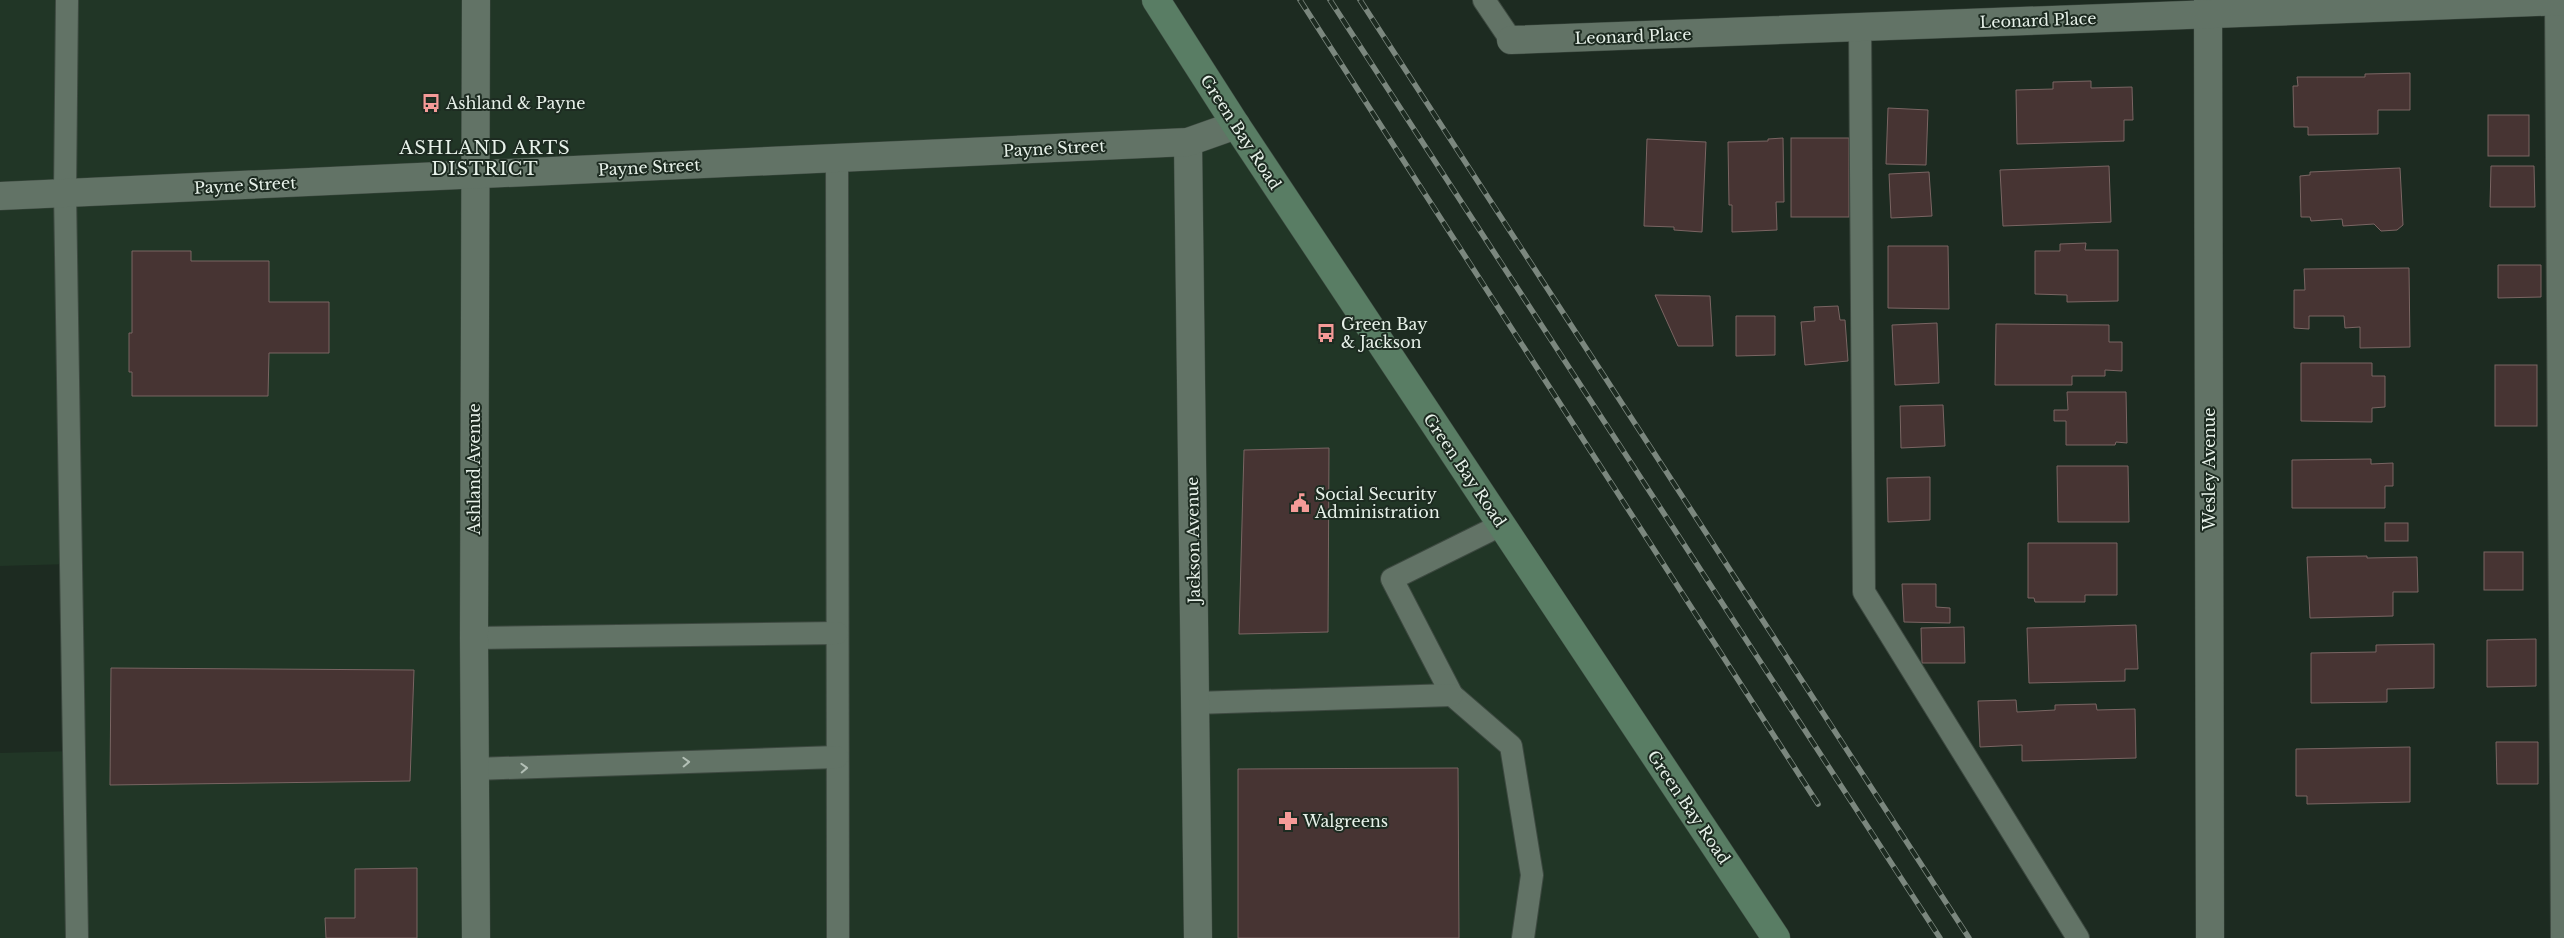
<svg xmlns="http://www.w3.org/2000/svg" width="2564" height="938" font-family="'Libre Baskerville',serif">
<rect width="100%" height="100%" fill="#1d2b21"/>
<polygon fill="#213626" points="0,0 1156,0 1775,938 0,938 0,753 74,751 71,564 0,566"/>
<g fill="#473433" stroke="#7a6563">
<polygon points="2410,73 2410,110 2378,110 2378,134 2308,135 2308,127 2294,127 2293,86 2298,86 2297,77 2365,77 2365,74"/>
<polygon points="2091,81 2091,88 2132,87 2133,120 2124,120 2124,141 2017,144 2016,90 2053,89 2053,82"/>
<polygon points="1888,108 1928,110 1926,165 1886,164"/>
<rect x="2488" y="115" width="41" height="41"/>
<polygon points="1783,138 1784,202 1776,202 1777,230 1732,232 1732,205 1729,205 1728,142 1768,141 1768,139"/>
<rect x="1791" y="138" width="58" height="79"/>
<polygon points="1647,139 1706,142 1702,232 1674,230 1674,227 1644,226"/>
<polygon points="2109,166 2111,222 2003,226 2000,170"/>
<polygon points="2491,166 2534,166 2535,207 2490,207"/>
<polygon points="2400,168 2403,225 2397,230 2381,231 2374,224 2343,226 2342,219 2311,221 2310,217 2301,217 2300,176 2310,175 2310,172"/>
<polygon points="1929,172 1932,216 1891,218 1889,174"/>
<polygon points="2086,243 2085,250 2118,250 2118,301 2067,302 2067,295 2035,294 2035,251 2060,251 2060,244"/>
<polygon points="1888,246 1948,246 1949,309 1888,308"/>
<polygon points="132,251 191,251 191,261 269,261 269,302 329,302 329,353 269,353 268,396 132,396 132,372 129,372 129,333 132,333"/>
<polygon points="2498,265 2541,265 2541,297 2498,298"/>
<polygon points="2409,268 2410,347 2360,348 2360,327 2345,328 2344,316 2309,316 2309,329 2294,328 2294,290 2305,290 2304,269"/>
<polygon points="1655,295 1710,296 1713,346 1678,346"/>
<polygon points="1838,306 1840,320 1845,320 1848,361 1805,365 1801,322 1815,321 1814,307"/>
<polygon points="1736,316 1775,316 1775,355 1736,356"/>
<polygon points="1937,323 1939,383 1895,385 1892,325"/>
<polygon points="1996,324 2109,325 2109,342 2122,342 2122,371 2105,370 2105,376 2072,376 2072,385 1995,385"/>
<polygon points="2301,363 2372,363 2372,376 2385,376 2385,407 2372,408 2372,422 2301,421"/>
<rect x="2495" y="365" width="42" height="61"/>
<polygon points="2067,392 2126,392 2127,443 2116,442 2115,445 2066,445 2066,421 2054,421 2054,410 2068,410"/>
<polygon points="1943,405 1945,446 1901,448 1900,406"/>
<polygon points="1329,448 1328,632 1239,634 1244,450"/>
<polygon points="2371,459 2371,464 2393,463 2393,486 2385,486 2385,508 2292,508 2292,460"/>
<polygon points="2057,466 2128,466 2129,522 2058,522"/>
<polygon points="1930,477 1930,520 1888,522 1887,478"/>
<rect x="2385" y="523" width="23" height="18"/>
<polygon points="2028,543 2117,543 2117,595 2085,595 2085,602 2035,602 2034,598 2028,598"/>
<rect x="2484" y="552" width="39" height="38"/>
<polygon points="2367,556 2367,558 2417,557 2418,592 2393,592 2393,616 2310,618 2307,557"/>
<polygon points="1902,584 1936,584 1936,607 1950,608 1950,623 1904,622"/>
<polygon points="2136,625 2138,669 2125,669 2125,681 2029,683 2027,628"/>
<polygon points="1964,627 1965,663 1922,663 1921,628"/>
<polygon points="2536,639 2536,686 2487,687 2487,640"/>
<polygon points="2434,644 2434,688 2387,689 2387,702 2311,703 2311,653 2376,652 2376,645"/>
<polygon points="111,668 414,670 410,781 110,785"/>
<polygon points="2016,700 2017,712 2055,710 2055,705 2096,704 2097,710 2135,709 2136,758 2022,761 2022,745 1980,747 1978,701"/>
<polygon points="2496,742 2538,742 2538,784 2497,784"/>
<polygon points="2410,747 2410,802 2307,804 2307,796 2296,796 2296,749"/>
<polygon points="1458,768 1459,938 1238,938 1238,769"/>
<polygon points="417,868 417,938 326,938 325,918 355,918 355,869"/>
</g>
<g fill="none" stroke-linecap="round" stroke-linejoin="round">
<g stroke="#3d4940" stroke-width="24">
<g id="lane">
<polyline points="67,0 65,193 77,938"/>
<polyline points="1484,0 1511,40"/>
<polyline points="2556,1 2562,938"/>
<polyline points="1860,27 1864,592 2078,938"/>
<polyline points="837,158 838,938"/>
<polyline points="1501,525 1392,579 1452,695 1511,746 1532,875 1523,938"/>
<polyline points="474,638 837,633"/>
<polyline points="1195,703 1452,695"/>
<polyline points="475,769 837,757"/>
</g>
</g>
<g stroke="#3d4940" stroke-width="29">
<g id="street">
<polyline points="476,0 474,638 476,938"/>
<polyline points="2208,0 2210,938"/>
<polyline points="1511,40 2564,1"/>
<polyline points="1188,142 1198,938"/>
<polyline points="0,196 1188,142 1236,125"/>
</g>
</g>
<g stroke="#3d4940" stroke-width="29">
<polyline id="secondary" points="1156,0 1236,125 1776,938"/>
</g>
<use href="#lane" stroke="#627366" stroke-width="22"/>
<use href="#street" stroke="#627366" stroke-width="28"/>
<use href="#secondary" stroke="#597d64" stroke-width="28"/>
<g stroke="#7b877e" stroke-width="5.5">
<g id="rail">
<polyline points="1300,0 1818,804"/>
<polyline points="1330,0 1940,938"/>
<polyline points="1360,0 1969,938"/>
</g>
</g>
<use href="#rail" stroke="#1d2b21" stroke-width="4" stroke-dasharray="11" stroke-linecap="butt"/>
</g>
<defs><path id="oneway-chevron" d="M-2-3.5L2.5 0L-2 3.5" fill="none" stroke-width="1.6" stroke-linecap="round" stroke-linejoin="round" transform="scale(1.25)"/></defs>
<g stroke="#b2bfb5">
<use href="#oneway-chevron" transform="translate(686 762) rotate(-2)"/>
<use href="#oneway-chevron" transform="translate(524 768) rotate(-2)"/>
</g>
<defs>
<g id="bus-bare" transform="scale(1.5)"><path d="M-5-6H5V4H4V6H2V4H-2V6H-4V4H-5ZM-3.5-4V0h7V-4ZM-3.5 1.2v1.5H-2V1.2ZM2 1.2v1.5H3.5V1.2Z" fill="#f59b98" stroke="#1d2b21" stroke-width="2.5" paint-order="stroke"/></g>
<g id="civic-bare" transform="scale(1.5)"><path d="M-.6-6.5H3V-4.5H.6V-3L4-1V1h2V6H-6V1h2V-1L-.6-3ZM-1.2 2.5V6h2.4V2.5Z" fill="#f59b98" stroke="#1d2b21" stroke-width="2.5" paint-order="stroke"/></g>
<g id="pharmacy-bare" transform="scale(1.5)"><path d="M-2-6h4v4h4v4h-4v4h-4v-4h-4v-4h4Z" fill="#f59b98" stroke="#1d2b21" stroke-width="2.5" paint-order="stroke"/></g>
</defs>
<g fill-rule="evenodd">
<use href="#bus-bare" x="431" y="103"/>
<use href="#bus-bare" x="1326" y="333"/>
<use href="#civic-bare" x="1300" y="503"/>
<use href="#pharmacy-bare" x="1288" y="821"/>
</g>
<g text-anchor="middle" stroke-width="4" stroke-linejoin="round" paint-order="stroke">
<g font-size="16" fill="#e7f1e9" stroke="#1d2b21">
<text transform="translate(2038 20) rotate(-2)" y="6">Leonard Place</text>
<text transform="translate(1633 36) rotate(-2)" y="6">Leonard Place</text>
<text transform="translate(1241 132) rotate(57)" y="6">Green Bay Road</text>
<text transform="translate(1054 148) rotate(-3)" y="6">Payne Street</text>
<text transform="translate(649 167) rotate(-3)" y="6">Payne Street</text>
<text transform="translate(245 185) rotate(-3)" y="6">Payne Street</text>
<text transform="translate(474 469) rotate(-90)" y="6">Ashland Avenue</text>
<text transform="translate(2209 469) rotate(-90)" y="6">Wesley Avenue</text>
<text transform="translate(1465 470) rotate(56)" y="6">Green Bay Road</text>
<text transform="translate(1193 540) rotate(-91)" y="6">Jackson Avenue</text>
<text transform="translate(1689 807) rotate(56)" y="6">Green Bay Road</text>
</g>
<g font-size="16" fill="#e7f1e9" stroke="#1d2b21" text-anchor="start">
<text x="446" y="109">Ashland &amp; Payne</text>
<text x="1341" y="330">Green Bay<tspan x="1341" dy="18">&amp; Jackson</tspan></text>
<text x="1315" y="500">Social Security<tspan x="1315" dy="18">Administration</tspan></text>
<text x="1303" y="827">Walgreens</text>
</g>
<g font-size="18" letter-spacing="1" fill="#e7f1e9" stroke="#1d2b21">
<text x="485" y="154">ASHLAND ARTS<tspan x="485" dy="21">DISTRICT</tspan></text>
</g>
</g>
</svg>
